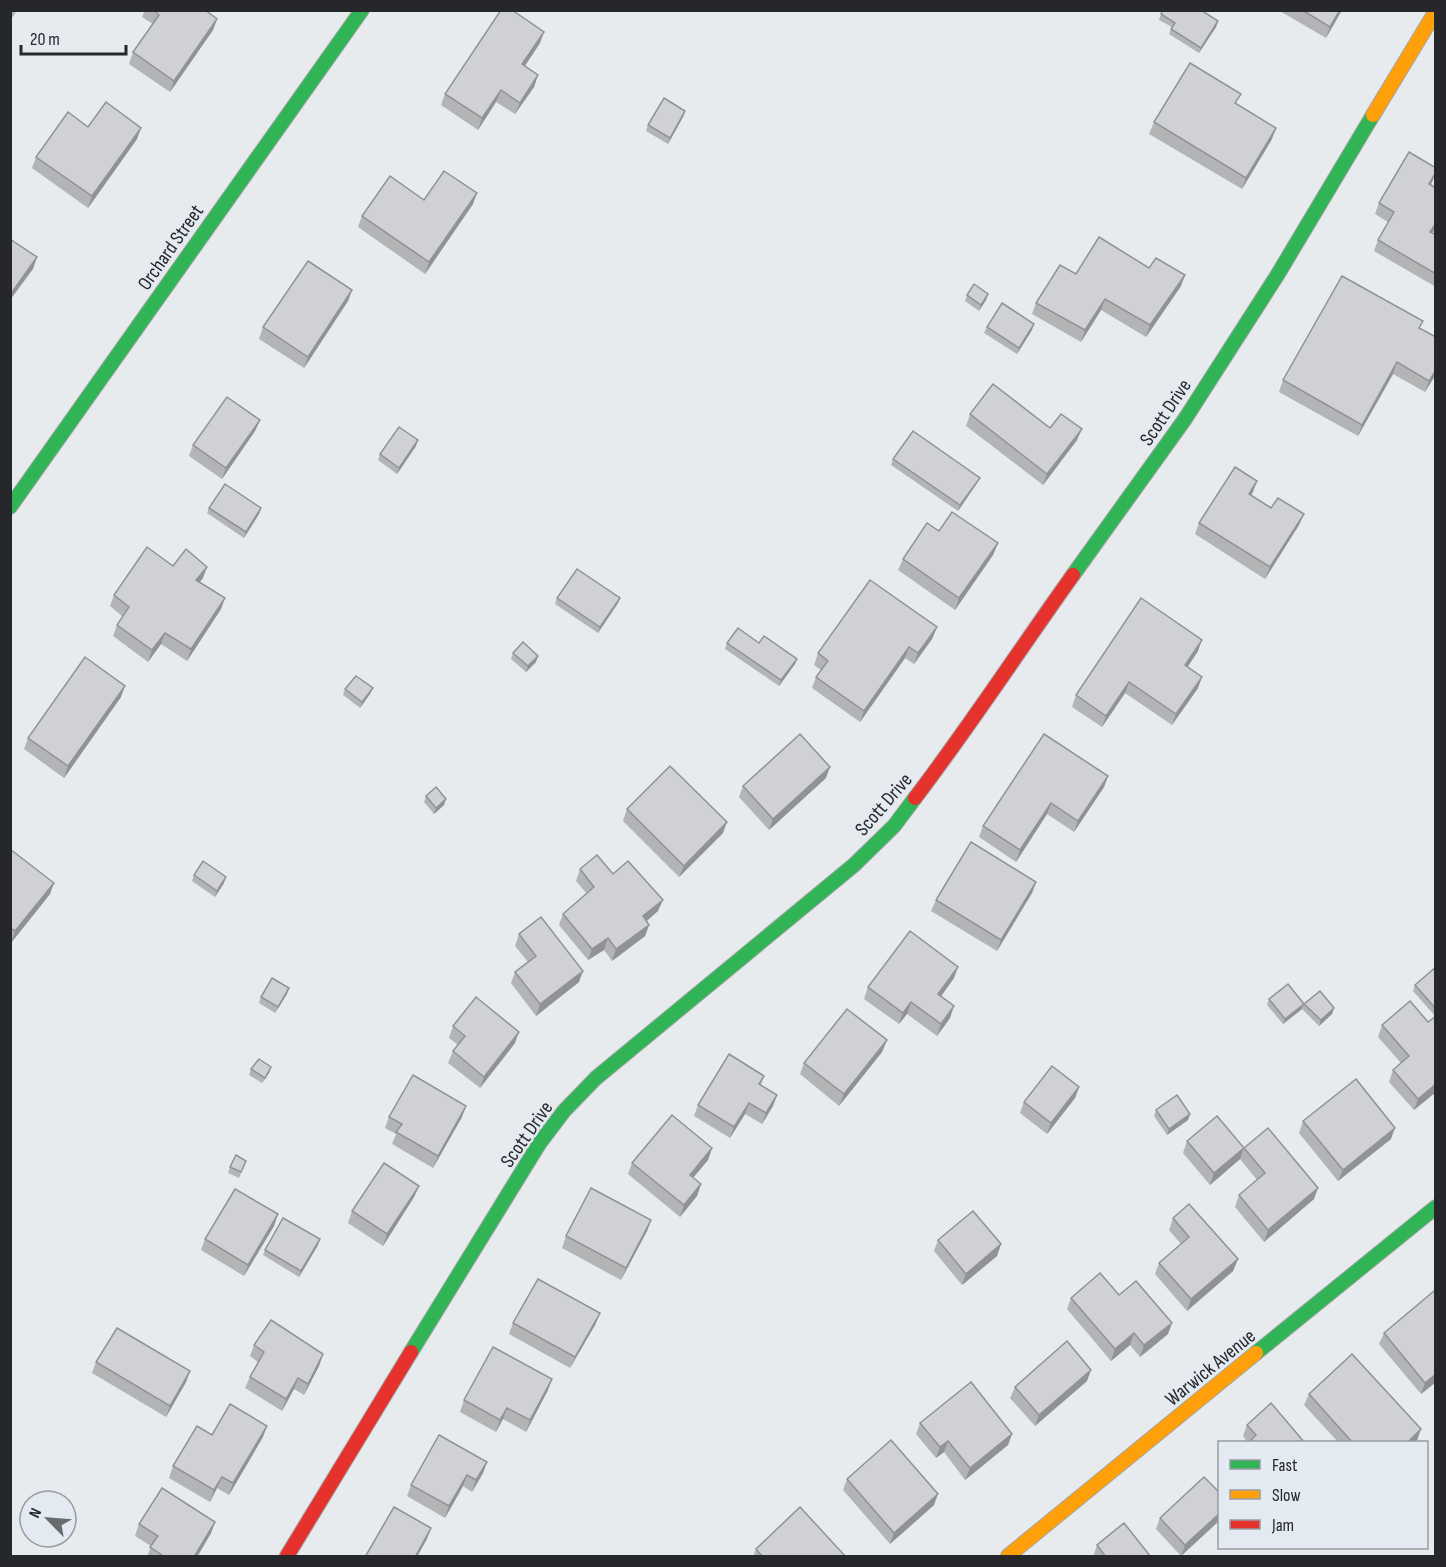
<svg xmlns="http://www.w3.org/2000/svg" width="1446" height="1567" font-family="'Sofia Sans Condensed',sans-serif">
<rect width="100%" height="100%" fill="#e8ebee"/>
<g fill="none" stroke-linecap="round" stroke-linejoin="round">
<g stroke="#a4a7a9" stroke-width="16">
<g id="fast">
<polyline points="10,507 362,10"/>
<polyline points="1073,575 1185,419 1278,274 1373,115"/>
<polyline points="411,1352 539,1144 564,1111 596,1078 854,865 894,826 915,798"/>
<polyline points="1256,1353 1436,1207"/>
</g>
</g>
<g stroke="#a4a7a9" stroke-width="16">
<g id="slow">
<polyline points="1373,115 1436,11"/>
<polyline points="1008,1556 1256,1353"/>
</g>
</g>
<g stroke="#a4a7a9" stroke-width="16">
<g id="jam">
<path d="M915,798C970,726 1020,649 1073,575"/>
<polyline points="287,1556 411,1352"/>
</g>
</g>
<use href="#fast" stroke="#30b455" stroke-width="14"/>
<use href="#slow" stroke="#ff9f0a" stroke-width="14"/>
<use href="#jam" stroke="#e5322d" stroke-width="14"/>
</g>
<g fill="#b2b4b6">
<polygon points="10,10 17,10 13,17 10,15"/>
<polygon points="145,10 205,10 217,19 213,30 170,92 129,64 133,52 153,24 142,17"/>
<polygon points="1278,10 1342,10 1326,38"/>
<polygon points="1161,14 1218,21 1216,27 1199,53 1169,34 1172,27 1159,20"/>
<polygon points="540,43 525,66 538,75 534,87 515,114 496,102 478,130 441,105 445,94"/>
<polygon points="685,111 683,117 668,144 646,131 648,125"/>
<polygon points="1154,122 1272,139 1242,189 1149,134"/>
<polygon points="88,127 137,139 88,208 32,168 36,157"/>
<polygon points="1433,180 1431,185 1436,227 1432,233 1436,235 1436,287 1374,251 1378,240 1388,222 1375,214 1379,203"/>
<polygon points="473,204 425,274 358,227 362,216"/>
<polygon points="1149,268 1181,286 1146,337 1101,310 1081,342 1032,314 1036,303 1076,274"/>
<polygon points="352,290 348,301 304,368 259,339 263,327"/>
<polygon points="988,294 986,300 979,311 965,301 967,295"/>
<polygon points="987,327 1032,330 1017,354 984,333"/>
<polygon points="1420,329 1436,337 1436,374 1425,392 1393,374 1358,436 1279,392 1283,380"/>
<polygon points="970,414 1050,428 1077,440 1043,485 966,426"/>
<polygon points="260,420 255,431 222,479 189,456 193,445"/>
<polygon points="416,446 397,474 378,460 380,454"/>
<polygon points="893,459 980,478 977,483 958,511 891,465"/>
<polygon points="1257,481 1251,495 1299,525 1265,579 1195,534 1199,523"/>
<polygon points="209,508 261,508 259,514 244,538 207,513"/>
<polygon points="939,531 998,543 993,555 955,610 898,570 903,559"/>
<polygon points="173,566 203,578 200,582 221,609 187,661 161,644 148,662 113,636 117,625 123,617 110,606 114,595"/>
<polygon points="557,598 620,598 618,603 598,633 555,604"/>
<polygon points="937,627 932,639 914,664 905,658 860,722 812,688 816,677 821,670 814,665 818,653"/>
<polygon points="727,643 759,643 797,659 795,664 779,686 725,649"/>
<polygon points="1198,651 1187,667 1198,688 1172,725 1125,693 1102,727 1072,707 1076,695"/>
<polygon points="513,653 536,662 526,672 511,659"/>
<polygon points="345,689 370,694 360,708 343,695"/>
<polygon points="121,697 64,778 24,749 28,738"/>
<polygon points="1108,776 1104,787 1074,832 1047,814 1016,862 979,837 983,826"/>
<polygon points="826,778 769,830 739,797 743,786"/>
<polygon points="426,796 444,805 434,814 424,802"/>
<polygon points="627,809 723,833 679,877 623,821"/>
<polygon points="10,849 50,894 11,943 10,942"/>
<polygon points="580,869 613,874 658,911 646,921 649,925 645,936 612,961 604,950 588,960 559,925 563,914 587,894 576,881"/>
<polygon points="194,875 224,883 215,897 192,881"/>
<polygon points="1036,882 1032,893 997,951 931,911 936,900"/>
<polygon points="519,934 579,982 536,1016 511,983 515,972 528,962 515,946"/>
<polygon points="1436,967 1436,1092 1414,1110 1389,1082 1393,1070 1401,1063 1378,1037 1382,1025 1428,1022 1435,1016 1413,991 1415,985"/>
<polygon points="954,978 941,996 950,1018 937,1036 907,1014 899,1024 864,999 868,987"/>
<polygon points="287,994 275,1013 259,1003 261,997"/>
<polygon points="1269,999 1302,1009 1283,1024 1267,1005"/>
<polygon points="1304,1004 1334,1008 1332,1014 1319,1026 1302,1009"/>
<polygon points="453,1026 515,1043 480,1088 448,1063 453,1051 458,1045 449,1038"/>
<polygon points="887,1040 882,1052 839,1106 800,1074 804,1063"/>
<polygon points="271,1067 269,1073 262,1083 249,1075 251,1069"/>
<polygon points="764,1076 761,1085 777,1095 773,1106 762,1124 745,1114 730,1138 694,1116 698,1105"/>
<polygon points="1079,1087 1075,1098 1047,1134 1020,1113 1024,1102"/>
<polygon points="1156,1110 1190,1114 1188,1120 1167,1135 1154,1116"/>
<polygon points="389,1117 462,1117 433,1168 392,1144 396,1134 385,1128"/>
<polygon points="1303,1121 1391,1139 1338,1181 1299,1133"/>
<polygon points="1187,1141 1244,1148 1314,1199 1264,1242 1235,1207 1239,1195 1257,1180 1240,1159 1210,1185 1183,1153"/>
<polygon points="712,1148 708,1160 693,1178 701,1184 697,1196 680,1217 628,1174 632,1163"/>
<polygon points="244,1166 239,1178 228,1173 230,1167"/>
<polygon points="419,1186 414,1197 383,1246 348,1223 352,1211"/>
<polygon points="278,1214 274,1226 244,1276 201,1250 205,1239"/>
<polygon points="1173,1218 1238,1259 1233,1271 1187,1311 1155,1274 1159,1263 1181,1244 1169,1230"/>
<polygon points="651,1220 647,1231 621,1280 562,1248 566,1236"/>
<polygon points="938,1240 1001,1244 997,1256 962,1285 934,1251"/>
<polygon points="318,1245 299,1277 263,1255 265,1250"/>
<polygon points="1119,1295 1168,1334 1140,1357 1130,1345 1111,1361 1067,1309 1071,1298"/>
<polygon points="600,1313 595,1325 570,1368 509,1334 513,1323"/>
<polygon points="1384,1333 1436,1382 1421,1394 1379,1344"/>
<polygon points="254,1345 323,1354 319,1366 304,1395 294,1389 282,1411 245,1388 250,1377 258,1362 250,1356"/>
<polygon points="96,1362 190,1371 186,1382 166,1417 92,1373"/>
<polygon points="1087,1381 1035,1426 1010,1398 1015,1387"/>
<polygon points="548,1390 526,1432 503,1419 496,1432 460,1412 464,1400"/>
<polygon points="1309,1394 1417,1441 1415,1443 1339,1443 1304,1405"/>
<polygon points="920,1423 1012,1434 1008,1445 965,1480 944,1452 936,1458 916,1434"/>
<polygon points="1247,1425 1305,1443 1248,1443 1243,1436"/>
<polygon points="212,1435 263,1437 229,1495 217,1488 210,1502 169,1478 173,1466"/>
<polygon points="487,1462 483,1473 472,1492 463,1486 445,1518 407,1496 411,1485"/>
<polygon points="847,1479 934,1505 890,1544 843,1490"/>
<polygon points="1220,1493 1220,1520 1181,1556 1156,1529 1160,1518"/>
<polygon points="215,1522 211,1533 197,1557 147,1557 151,1546 135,1536 139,1524"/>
<polygon points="1097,1545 1151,1557 1093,1557"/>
<polygon points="756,1549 846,1557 753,1557"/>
</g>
<g fill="#919294">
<polygon points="1340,10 1342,10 1326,38 1330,27"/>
<polygon points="217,19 213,30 170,92 174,81"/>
<polygon points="1218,21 1216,27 1199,53 1201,48"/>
<polygon points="544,32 540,43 518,76 522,64"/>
<polygon points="538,75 534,87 515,114 520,103"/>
<polygon points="501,90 496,102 478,130 482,118"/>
<polygon points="685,111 683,117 668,144 670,138"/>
<polygon points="141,128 137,139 88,208 92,196"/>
<polygon points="1276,128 1272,139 1242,189 1246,178"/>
<polygon points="1436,172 1433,180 1424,195 1429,184"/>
<polygon points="477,193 473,204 425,274 429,262"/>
<polygon points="1436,223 1436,227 1426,244 1430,232"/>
<polygon points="37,257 33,269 10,300 10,295"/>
<polygon points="1185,275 1181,286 1146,337 1150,325"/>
<polygon points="352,290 348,301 304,368 308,357"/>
<polygon points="988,294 986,300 979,311 981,305"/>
<polygon points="1105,299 1101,310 1081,342 1085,330"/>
<polygon points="1034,324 1032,330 1017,354 1019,348"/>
<polygon points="1397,362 1393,374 1358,436 1362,425"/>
<polygon points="1436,370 1436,374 1425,392 1429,381"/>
<polygon points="260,420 255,431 222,479 226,468"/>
<polygon points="1082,429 1077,440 1043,485 1047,474"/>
<polygon points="418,440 416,446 397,474 399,468"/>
<polygon points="980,478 977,483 958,511 960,505"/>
<polygon points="1257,481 1253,492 1245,505 1249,494"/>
<polygon points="261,508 259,514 244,538 246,532"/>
<polygon points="1304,514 1299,525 1265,579 1270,567"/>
<polygon points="998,543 993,555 955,610 959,598"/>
<polygon points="207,567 203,578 192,591 196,580"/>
<polygon points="225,598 221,609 187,661 191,649"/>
<polygon points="620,598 618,603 598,633 600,627"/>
<polygon points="937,627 932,639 914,664 918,653"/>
<polygon points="165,633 161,644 148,662 152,650"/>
<polygon points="1202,640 1198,651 1181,677 1185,665"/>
<polygon points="909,647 905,658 860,722 864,711"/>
<polygon points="538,656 536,662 526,672 528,666"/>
<polygon points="797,659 795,664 779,686 781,680"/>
<polygon points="1202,677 1198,688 1172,725 1176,714"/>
<polygon points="1129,682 1125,693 1102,727 1106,716"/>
<polygon points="125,686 121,697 64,778 68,766"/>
<polygon points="373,688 370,694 360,708 362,702"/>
<polygon points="830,767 826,778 769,830 773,819"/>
<polygon points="1108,776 1104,787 1074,832 1078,821"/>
<polygon points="446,799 444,805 434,814 436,808"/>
<polygon points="1051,803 1047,814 1016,862 1020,850"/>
<polygon points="727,822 723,833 679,877 684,866"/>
<polygon points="226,877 224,883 215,897 217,891"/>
<polygon points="1036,882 1032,893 997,951 1001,940"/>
<polygon points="54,883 50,894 11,943 15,931"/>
<polygon points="663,900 658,911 639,928 643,916"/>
<polygon points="649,925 645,936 612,961 616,949"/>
<polygon points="608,938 604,950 588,960 592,949"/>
<polygon points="958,967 954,978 934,1006 938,994"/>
<polygon points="583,971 579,982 536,1016 540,1004"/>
<polygon points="289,988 287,994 275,1013 278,1007"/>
<polygon points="911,1002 907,1014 899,1024 903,1013"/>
<polygon points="1304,1004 1302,1009 1283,1024 1285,1019"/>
<polygon points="954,1006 950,1018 937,1036 941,1024"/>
<polygon points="1334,1008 1332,1014 1319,1026 1321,1020"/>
<polygon points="519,1032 515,1043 480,1088 484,1077"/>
<polygon points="887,1040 882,1052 839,1106 844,1094"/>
<polygon points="271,1067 269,1073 262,1083 265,1078"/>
<polygon points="1436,1084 1436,1092 1414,1110 1418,1099"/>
<polygon points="1079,1087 1075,1098 1047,1134 1051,1123"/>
<polygon points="777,1095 773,1106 762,1124 766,1113"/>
<polygon points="749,1103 745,1114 730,1138 734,1127"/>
<polygon points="466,1106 462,1117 433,1168 438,1156"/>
<polygon points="1190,1114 1188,1120 1167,1135 1169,1129"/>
<polygon points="1395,1128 1391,1139 1338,1181 1343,1170"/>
<polygon points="712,1148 708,1160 686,1186 690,1175"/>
<polygon points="1244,1148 1240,1159 1210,1185 1214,1173"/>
<polygon points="701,1184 697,1196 680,1217 684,1205"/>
<polygon points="419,1186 414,1197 383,1246 387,1234"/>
<polygon points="1318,1188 1314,1199 1264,1242 1268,1230"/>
<polygon points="278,1214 274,1226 244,1276 248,1265"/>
<polygon points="651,1220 647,1231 621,1280 626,1268"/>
<polygon points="320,1239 318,1245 299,1277 301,1271"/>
<polygon points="1001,1244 997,1256 962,1285 966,1274"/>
<polygon points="1238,1259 1233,1271 1187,1311 1191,1299"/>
<polygon points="600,1313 595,1325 570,1368 575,1357"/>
<polygon points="1172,1323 1168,1334 1140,1357 1144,1345"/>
<polygon points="1134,1333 1130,1345 1111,1361 1115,1349"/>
<polygon points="323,1354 319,1366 304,1395 308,1384"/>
<polygon points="1091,1370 1087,1381 1035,1426 1039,1415"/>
<polygon points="190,1371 186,1382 166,1417 170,1406"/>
<polygon points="1436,1374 1436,1382 1421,1394 1425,1383"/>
<polygon points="298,1378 294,1389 282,1411 286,1399"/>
<polygon points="552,1379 548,1390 526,1432 530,1420"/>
<polygon points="507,1408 503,1419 496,1432 500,1420"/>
<polygon points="267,1426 263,1437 229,1495 233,1483"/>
<polygon points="1421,1429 1417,1441 1415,1443 1407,1443"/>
<polygon points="1012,1434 1008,1445 965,1480 970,1468"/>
<polygon points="948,1441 944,1452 936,1458 940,1447"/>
<polygon points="487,1462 483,1473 472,1492 476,1480"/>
<polygon points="467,1475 463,1486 445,1518 449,1506"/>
<polygon points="222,1477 217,1488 210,1502 214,1490"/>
<polygon points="938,1494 934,1505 890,1544 894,1533"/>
<polygon points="1220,1513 1220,1520 1181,1556 1185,1545"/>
<polygon points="215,1522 211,1533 197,1557 194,1557"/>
<polygon points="431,1528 427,1539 417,1557 415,1557"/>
</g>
<g fill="#cfd1d4" stroke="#919294" stroke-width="1.5">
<polygon points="154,10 205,10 217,19 174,81 133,52 159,15"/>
<polygon points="501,10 512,10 544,32 522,64 538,75 520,103 501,90 482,118 445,94"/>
<polygon points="1163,10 1201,10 1218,21 1201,48 1171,29 1175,23 1161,14"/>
<polygon points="1302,10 1340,10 1330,27"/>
<polygon points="1190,63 1241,94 1235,103 1276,128 1246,178 1154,122"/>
<polygon points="664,98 685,111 670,138 648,125"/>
<polygon points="106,102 141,128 92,196 36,157 68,112 88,127"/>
<polygon points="1409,152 1436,168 1436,172 1429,184 1436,188 1436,223 1430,232 1436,235 1436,274 1378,240 1394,212 1379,203"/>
<polygon points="444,171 477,193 429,262 362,216 390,176 424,200"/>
<polygon points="1099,237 1149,268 1156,258 1185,275 1150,325 1105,299 1085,330 1036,303 1060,265 1076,274"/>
<polygon points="10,239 37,257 10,295"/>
<polygon points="308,261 352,290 308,357 263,327"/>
<polygon points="1342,276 1423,321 1419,328 1436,337 1436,370 1429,381 1397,362 1362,425 1283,380"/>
<polygon points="974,284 988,294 981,305 967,295"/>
<polygon points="1002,303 1034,324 1019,348 987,327"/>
<polygon points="993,384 1050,428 1061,414 1082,429 1047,474 970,414"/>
<polygon points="227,397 260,420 226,468 193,445"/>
<polygon points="399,427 418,440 399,468 380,454"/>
<polygon points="913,431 980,478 960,505 893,459"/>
<polygon points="1235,467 1257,481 1249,494 1271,508 1278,498 1304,514 1270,567 1199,523"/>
<polygon points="225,484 261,508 246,532 209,508"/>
<polygon points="952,512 998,543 959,598 903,559 927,523 939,531"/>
<polygon points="147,547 173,566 186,549 207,567 196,580 225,598 191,649 165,633 152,650 117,625 129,607 114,595"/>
<polygon points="577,569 620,598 600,627 557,598"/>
<polygon points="870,580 937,627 918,653 909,647 864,711 816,677 828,661 818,653"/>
<polygon points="1141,598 1202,640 1185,665 1202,677 1176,714 1129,682 1106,716 1076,695"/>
<polygon points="738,628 759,643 764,636 797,659 781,680 727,643"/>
<polygon points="523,642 538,656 528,666 513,653"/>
<polygon points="85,657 125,686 68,766 28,738"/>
<polygon points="356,676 373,688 362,702 345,689"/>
<polygon points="800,734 830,767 773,819 743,786"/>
<polygon points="1044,734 1108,776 1078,821 1051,803 1020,850 983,826"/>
<polygon points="670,766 727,822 684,866 627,809"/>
<polygon points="436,787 446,799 436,808 426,796"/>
<polygon points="971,842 1036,882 1001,940 936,900"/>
<polygon points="10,849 54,883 15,931 10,928"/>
<polygon points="597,855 613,874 628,861 663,900 643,916 649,925 616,949 608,938 592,949 563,914 594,887 580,869"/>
<polygon points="203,861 226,877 217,891 194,875"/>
<polygon points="541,917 583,971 540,1004 515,972 536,956 519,934"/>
<polygon points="910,931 958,967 938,994 954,1006 941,1024 911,1002 903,1013 868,987"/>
<polygon points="1436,967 1436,1009 1415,985"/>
<polygon points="272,978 289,988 278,1007 261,997"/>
<polygon points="1288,984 1304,1004 1285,1019 1269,999"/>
<polygon points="1320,991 1334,1008 1321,1020 1304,1004"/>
<polygon points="476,997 519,1032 484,1077 453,1051 465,1036 453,1026"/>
<polygon points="1410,1001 1428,1022 1436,1016 1436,1084 1418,1099 1393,1070 1409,1056 1382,1025"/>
<polygon points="847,1009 887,1040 844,1094 804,1063"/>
<polygon points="729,1054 764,1076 759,1084 777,1095 766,1113 749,1103 734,1127 698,1105"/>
<polygon points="259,1059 271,1067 265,1078 251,1069"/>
<polygon points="1052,1066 1079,1087 1051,1123 1024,1102"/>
<polygon points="413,1075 466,1106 438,1156 396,1132 402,1124 389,1117"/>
<polygon points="1356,1079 1395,1128 1343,1170 1303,1121"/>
<polygon points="1177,1095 1190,1114 1169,1129 1156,1110"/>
<polygon points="672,1115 712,1148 690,1175 701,1184 684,1205 632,1163"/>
<polygon points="1217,1116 1244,1148 1268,1128 1318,1188 1268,1230 1239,1195 1265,1173 1244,1148 1214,1173 1187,1141"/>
<polygon points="236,1155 246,1161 241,1172 230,1167"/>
<polygon points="384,1163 419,1186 387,1234 352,1211"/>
<polygon points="591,1188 651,1220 626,1268 566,1236"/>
<polygon points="235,1189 278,1214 248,1265 205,1239"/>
<polygon points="1189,1204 1238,1259 1191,1299 1159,1263 1189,1237 1173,1218"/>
<polygon points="973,1211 1001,1244 966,1274 938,1240"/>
<polygon points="283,1218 320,1239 301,1271 265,1250"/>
<polygon points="1100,1273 1119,1295 1136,1281 1172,1323 1144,1345 1134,1333 1115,1349 1071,1298"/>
<polygon points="538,1279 600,1313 575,1357 513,1323"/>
<polygon points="1434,1291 1436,1293 1436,1374 1425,1383 1384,1333"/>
<polygon points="271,1320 323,1354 308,1384 298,1378 286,1399 250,1377 264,1352 254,1345"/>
<polygon points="117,1328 190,1371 170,1406 96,1362"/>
<polygon points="1067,1341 1091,1370 1039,1415 1015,1387"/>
<polygon points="493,1347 552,1379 530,1420 507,1408 500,1420 464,1400"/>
<polygon points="1352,1354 1421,1429 1407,1443 1353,1443 1309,1394"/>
<polygon points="971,1382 1012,1434 970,1468 948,1441 940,1447 920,1423"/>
<polygon points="1271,1403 1305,1443 1248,1443 1256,1435 1247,1425"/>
<polygon points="230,1404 267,1426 233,1483 222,1477 214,1490 173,1466 197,1426 212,1435"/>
<polygon points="439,1435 487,1462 476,1480 467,1475 449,1506 411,1485"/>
<polygon points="891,1440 938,1494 894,1533 847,1479"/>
<polygon points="1204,1477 1220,1493 1220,1513 1185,1545 1160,1518"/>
<polygon points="162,1488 215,1522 194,1557 165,1557 150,1547 158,1536 139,1524"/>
<polygon points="394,1507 431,1528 415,1557 365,1557"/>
<polygon points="800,1507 846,1557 763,1557 756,1549"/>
<polygon points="1124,1523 1151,1557 1106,1557 1097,1545"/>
</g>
<g text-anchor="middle" stroke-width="5" stroke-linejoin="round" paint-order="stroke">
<g font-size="20" fill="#25272a" stroke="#e4eaf2">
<text transform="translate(170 247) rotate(-55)" y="7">Orchard Street</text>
<text transform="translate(1165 412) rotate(-56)" y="7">Scott Drive</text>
<text transform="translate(883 804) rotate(-49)" y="7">Scott Drive</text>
<text transform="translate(526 1134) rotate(-55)" y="7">Scott Drive</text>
<text transform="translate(1210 1367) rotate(-39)" y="7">Warwick Avenue</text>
</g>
</g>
<rect width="1446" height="1567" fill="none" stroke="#25272a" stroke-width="24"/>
<rect x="1218" y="1441" width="210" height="108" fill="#e4eaf2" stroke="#989ca2" stroke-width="1.5"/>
<rect x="1230" y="1460" width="30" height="9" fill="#30b455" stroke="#989ca2" stroke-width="1.5"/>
<text x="1272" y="1471" font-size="18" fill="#25272a">Fast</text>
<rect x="1230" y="1490" width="30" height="9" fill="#ff9f0a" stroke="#989ca2" stroke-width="1.5"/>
<text x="1272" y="1501" font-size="18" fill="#25272a">Slow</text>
<rect x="1230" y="1520" width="30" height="9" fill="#e5322d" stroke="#989ca2" stroke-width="1.5"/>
<text x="1272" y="1531" font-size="18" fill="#25272a">Jam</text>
<g transform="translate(48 1519) rotate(295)"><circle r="28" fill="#e4eaf2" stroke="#989ca2" stroke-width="1.5"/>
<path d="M0-4.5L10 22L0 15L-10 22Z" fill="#696c6f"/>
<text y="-9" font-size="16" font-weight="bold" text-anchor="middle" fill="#25272a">N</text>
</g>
<path d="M21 45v9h105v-9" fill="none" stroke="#25272a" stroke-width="3"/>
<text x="30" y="45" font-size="18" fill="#25272a" stroke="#e4eaf2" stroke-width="4.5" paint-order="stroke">20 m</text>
</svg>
